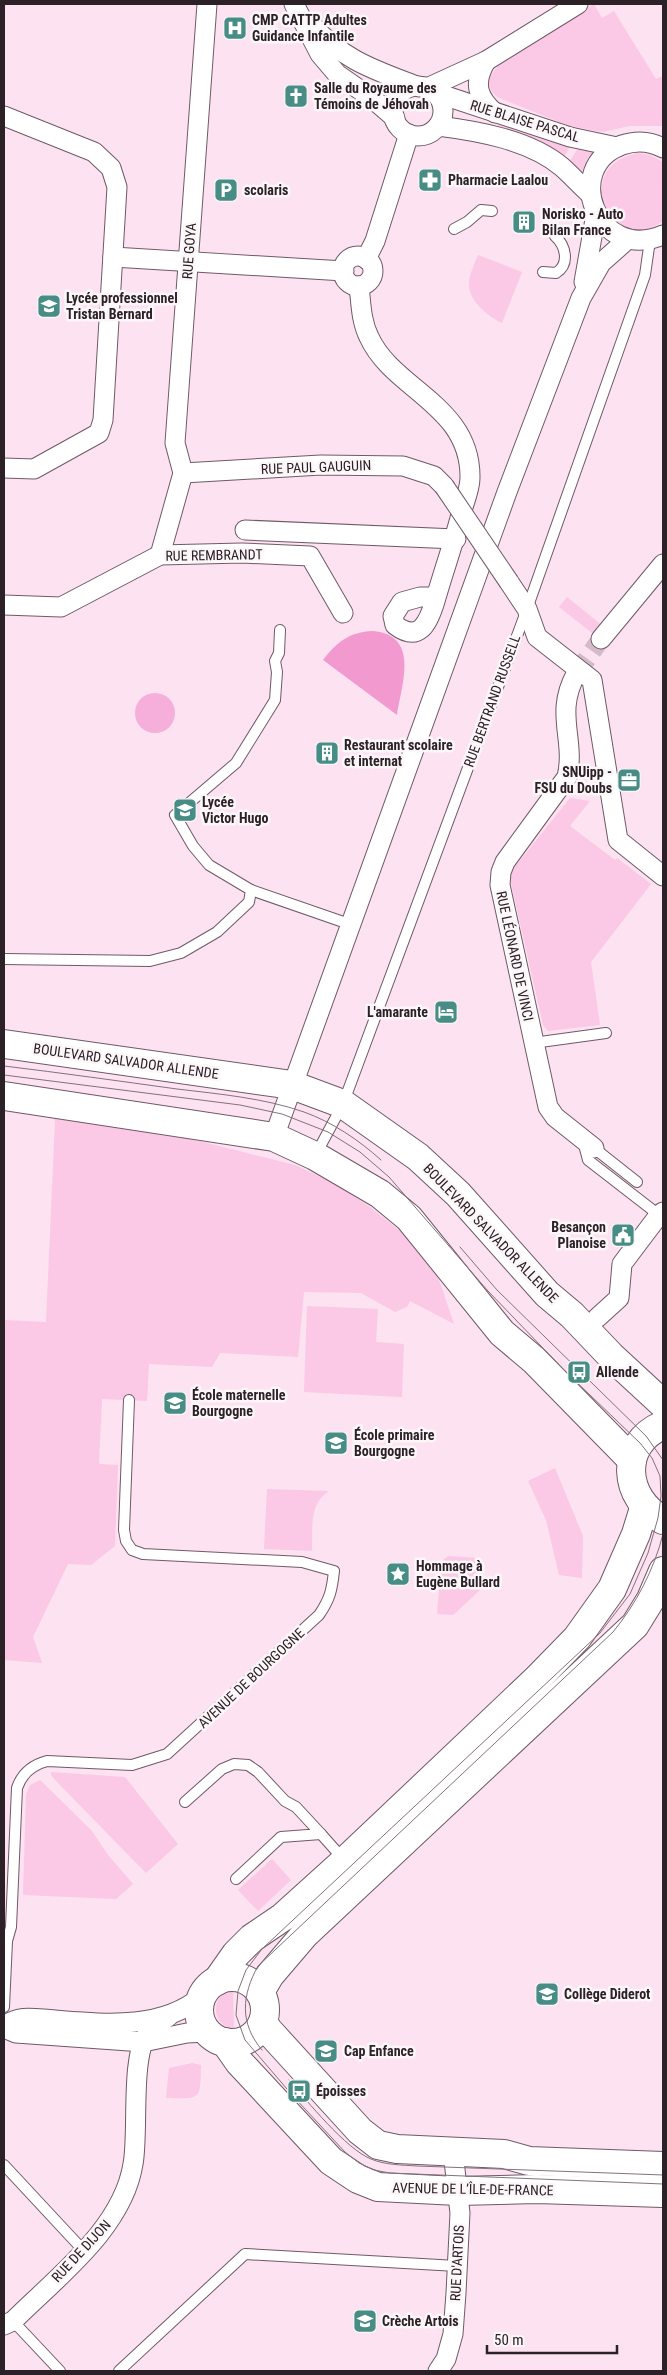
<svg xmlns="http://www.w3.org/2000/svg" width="667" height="2375" font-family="'Roboto Condensed',sans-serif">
<rect width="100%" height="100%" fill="#fde2f1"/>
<g fill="#fbc8e6">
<path d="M594,4L602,18L614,11L656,79L663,76V126H630L602,132L569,126L497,97C484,85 488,77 499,65Z"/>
<polygon points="499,122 572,143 563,159 496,129"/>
<polygon points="580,145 596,148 588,158 580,176 568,164"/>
<path d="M638,153L650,155L663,162V221C614,259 567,167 638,153Z"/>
<path d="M478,255L522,272L502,323C488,316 467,300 469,282C470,273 475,263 478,255Z"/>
<polygon points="567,597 603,626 596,636 559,607"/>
<polygon points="570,798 590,801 570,826 615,860 617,858 651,884 591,962 600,1025 548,1031 543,1025 510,879 513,869"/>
<polygon points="53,1118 183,1137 295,1165 334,1183 370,1207 405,1235 436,1271 454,1324 410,1301 407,1307 395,1312 361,1293 304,1292 298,1357 220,1353 212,1367 149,1364 147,1401 102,1399 99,1464 118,1465 115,1546 91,1565 68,1564 33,1637 42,1663 4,1660 4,1320 46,1322 55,1121"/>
<polygon points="307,1306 378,1309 376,1342 404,1344 402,1397 304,1392"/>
<polygon points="555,1468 583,1536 582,1578 559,1575 546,1520 528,1481"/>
<path d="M267,1489L329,1491C308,1504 313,1529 312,1551L264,1549Z"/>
<polygon points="449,1556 477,1558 481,1563 480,1590 453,1615 437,1614 441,1565 444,1559"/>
<polygon points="51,1772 125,1777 178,1844 146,1873 58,1783 51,1775"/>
<polygon points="40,1780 92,1831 108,1855 133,1884 116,1899 23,1895 26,1795 30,1785"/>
<polygon points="272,1859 291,1880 258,1911 238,1890"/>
<path d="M233,1990L234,2029C210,2026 210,1993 233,1990Z"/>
<path d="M192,2063L201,2065C200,2100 202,2099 166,2098L169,2068Z"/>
</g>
<path fill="#f29ad0" d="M373,631C420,635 402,684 397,715L323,660C337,642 349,632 373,631Z"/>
<circle fill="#f6aeda" cx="155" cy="713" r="20"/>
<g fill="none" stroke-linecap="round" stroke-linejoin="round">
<polyline stroke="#d3bbc9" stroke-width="19" stroke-dasharray="19 9" stroke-linecap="butt" points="576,674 601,639"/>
<g stroke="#705966" stroke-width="12">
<g id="lane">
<polyline points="454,229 467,222 481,210 492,211"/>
<path d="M543,272L556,273C570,264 566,246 555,236"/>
<polyline points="251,890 352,925"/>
<polyline points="4,959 150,961 181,953 217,932 249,902 251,890 209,865 193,846 175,815 236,763 275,700 277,672 275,661 279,653 280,630"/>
<polyline points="533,1043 606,1033"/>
<polyline points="583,1141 588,1160 659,1215"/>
<polyline points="594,1148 637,1182"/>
<polyline points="315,1156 343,1104 527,609 645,275 650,240"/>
<polyline points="185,1802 222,1769 234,1764 248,1765 258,1772 285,1801 296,1807 321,1834 281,1837 236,1879"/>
<polyline points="321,1834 345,1861"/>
<path d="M4,2007L7,1941L11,1927L17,1788C22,1773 32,1765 47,1761L132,1765L167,1754L319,1615C330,1599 332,1590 334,1571L302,1562L143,1554L132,1550L126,1541L124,1530L129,1400"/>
<polyline points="4,2165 84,2251"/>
<polyline points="13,2321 60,2371"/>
<polyline points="119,2371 245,2254 457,2266"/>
</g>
</g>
<g stroke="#705966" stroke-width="21">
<g id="street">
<polyline points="294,4 320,54 337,74 373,99 395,118"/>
<path d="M312,25C344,61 375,70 419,87"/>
<path d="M486,61C473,83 477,97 495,113"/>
<circle cx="418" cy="111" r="25"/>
<polyline points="427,88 486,61 578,4"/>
<polyline points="434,92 570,137 617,147"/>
<polyline points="4,116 94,152 111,168 117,187 103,420 99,433 34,469 4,468"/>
<path d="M438,126C478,131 530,140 562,167C572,176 581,186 590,194"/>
<path d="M663,148C650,141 637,140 622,145C561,167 597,263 663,235"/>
<circle cx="358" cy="271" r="15"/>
<polyline points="113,257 344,271"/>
<polyline points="366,259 375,241 409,134"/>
<polyline points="584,282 596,214"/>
<path d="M359,286C361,303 361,321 369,337C393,390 471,405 470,478C470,487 466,498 463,507C455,539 444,570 435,601C428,624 419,643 395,625L393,616L402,602L420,597H436"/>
<polyline points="183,473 321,465 403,466 434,476 444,486"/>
<polyline points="245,530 456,539"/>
<polyline points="160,555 183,473 175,443 207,4"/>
<polyline points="509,582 527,609 537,637 592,680 618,840 663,876"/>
<polyline points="4,605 61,607 160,555 242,553 310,556 343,613"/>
<polyline points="601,639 663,564"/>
<path d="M576,674C554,714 576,739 567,777L505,862L501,872L500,885L548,1107L555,1117L594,1148"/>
<polyline points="274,1137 507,492 581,298 601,263 628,239"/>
<polyline points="597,1318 619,1298 622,1264 659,1215 663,1212"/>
<path d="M4,2026C21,2014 35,2019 55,2020C105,2024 162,2030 202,1996"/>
<polyline points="4,2028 16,2033 143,2042 187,2033 208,2032"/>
<path d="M4,2325L13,2321C57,2277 123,2228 133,2164C139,2133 130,2056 148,2033C153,2026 161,2021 168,2017"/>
<polyline points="438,2371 446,2359 453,2334 456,2293 460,2213 453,2152"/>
</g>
</g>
<g stroke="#705966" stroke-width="30">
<g id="secondary">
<polyline points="4,1044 292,1085 343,1104 418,1157 458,1194 547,1294 572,1315 611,1356 663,1404"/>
<polyline points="4,1096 274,1137 315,1156 380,1194 409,1218 502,1333 534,1360 632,1460"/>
<path d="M663,1425C618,1444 623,1499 663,1520"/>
<circle cx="232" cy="2010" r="33"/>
<polyline points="217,1981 236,1954 252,1938 283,1917 345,1861 536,1680 577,1638 612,1589 636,1534 644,1508"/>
<polyline points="260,1992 270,1975 305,1934 635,1625 651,1599 663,1571"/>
<polyline points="263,2022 268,2030 360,2131 378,2145 397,2149 504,2154 529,2161 663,2166"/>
<polyline points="225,2042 239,2062 331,2161 358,2179 378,2187 458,2191 537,2189 663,2193"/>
</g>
</g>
<use href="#lane" stroke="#fff" stroke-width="10"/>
<use href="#street" stroke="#fff" stroke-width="19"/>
<use href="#secondary" stroke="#fff" stroke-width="28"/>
<g stroke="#83727c" stroke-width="1">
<path d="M4,1066C62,1073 119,1081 177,1089C219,1094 264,1098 304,1112C332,1122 359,1140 381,1160"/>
<polyline points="4,1075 240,1105 282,1114 328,1132 360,1152 389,1177 488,1291 566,1372 640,1443 652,1458 660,1476 661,1496 658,1518 648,1553 630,1594 600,1633 568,1663 262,1949 246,1970 238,1991 236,2015 245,2040 293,2096 345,2152 359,2163 374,2170 390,2173 663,2184"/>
<polyline points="460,1247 497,1290 646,1436 663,1460"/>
<path d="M262,2050C239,2023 242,1995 258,1966L613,1632C636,1604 654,1570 663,1534"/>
<path d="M289,2080C307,2101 346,2149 371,2159C385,2165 402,2165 417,2166L663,2175"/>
</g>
<g stroke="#705966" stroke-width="21" stroke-linecap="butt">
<polyline id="street-bridge" points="444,486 509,582"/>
</g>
<use href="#street-bridge" stroke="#fff" stroke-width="19"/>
</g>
<defs>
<g id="hospital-square" transform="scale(1.25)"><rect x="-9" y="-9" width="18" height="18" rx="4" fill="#478d85" stroke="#fcf6f9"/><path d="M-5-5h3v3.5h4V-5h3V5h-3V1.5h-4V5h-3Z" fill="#fff"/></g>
<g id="church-square" transform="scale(1.25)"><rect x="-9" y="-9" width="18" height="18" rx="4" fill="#478d85" stroke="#fcf6f9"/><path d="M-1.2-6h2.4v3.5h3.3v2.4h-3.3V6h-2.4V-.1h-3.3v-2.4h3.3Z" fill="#fff"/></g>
<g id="pharmacy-square" transform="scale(1.25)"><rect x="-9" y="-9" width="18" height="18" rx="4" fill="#478d85" stroke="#fcf6f9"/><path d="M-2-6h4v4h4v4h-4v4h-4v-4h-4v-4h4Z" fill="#fff"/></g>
<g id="parking-square" transform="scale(1.25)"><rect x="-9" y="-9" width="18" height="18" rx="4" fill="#478d85" stroke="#fcf6f9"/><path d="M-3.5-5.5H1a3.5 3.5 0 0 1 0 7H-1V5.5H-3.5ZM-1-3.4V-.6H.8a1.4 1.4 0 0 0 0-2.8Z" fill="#fff"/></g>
<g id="building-square" transform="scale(1.25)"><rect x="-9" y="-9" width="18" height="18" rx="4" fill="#478d85" stroke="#fcf6f9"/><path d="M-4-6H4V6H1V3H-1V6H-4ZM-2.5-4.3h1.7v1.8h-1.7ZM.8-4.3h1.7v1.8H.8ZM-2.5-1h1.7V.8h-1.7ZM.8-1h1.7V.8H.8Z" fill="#fff"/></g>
<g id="school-square" transform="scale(1.25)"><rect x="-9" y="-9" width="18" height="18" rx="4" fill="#478d85" stroke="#fcf6f9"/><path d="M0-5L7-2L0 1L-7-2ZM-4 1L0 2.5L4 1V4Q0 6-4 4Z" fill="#fff"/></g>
<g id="office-square" transform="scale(1.25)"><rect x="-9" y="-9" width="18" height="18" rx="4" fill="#478d85" stroke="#fcf6f9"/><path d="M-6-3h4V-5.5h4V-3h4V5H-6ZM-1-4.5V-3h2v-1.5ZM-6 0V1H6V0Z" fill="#fff"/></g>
<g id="hotel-square" transform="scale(1.25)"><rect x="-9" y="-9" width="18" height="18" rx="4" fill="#478d85" stroke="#fcf6f9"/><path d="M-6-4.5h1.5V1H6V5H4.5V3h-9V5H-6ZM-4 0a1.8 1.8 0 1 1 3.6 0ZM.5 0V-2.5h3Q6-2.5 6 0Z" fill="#fff"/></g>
<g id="civic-square" transform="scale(1.25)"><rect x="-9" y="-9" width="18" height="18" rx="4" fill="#478d85" stroke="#fcf6f9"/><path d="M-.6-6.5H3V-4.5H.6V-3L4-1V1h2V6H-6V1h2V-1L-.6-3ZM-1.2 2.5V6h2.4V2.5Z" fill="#fff"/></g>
<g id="bus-square" transform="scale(1.25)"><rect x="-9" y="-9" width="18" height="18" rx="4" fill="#478d85" stroke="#fcf6f9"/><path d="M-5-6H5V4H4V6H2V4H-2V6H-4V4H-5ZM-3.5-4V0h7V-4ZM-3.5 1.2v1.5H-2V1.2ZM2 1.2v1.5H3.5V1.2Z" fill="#fff"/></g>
<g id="sight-square" transform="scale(1.25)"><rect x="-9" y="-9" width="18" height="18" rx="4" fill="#478d85" stroke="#fcf6f9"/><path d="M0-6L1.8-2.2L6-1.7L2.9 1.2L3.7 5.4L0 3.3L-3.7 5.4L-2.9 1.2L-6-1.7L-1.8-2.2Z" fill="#fff"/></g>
</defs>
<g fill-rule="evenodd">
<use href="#hospital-square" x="235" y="28"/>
<use href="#church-square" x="296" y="96"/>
<use href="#pharmacy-square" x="430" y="180"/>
<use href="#parking-square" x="226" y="190"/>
<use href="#building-square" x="524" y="222"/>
<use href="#school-square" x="49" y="306"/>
<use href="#building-square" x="327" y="753"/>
<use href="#office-square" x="629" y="780"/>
<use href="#school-square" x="185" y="810"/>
<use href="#hotel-square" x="446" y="1012"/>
<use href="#civic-square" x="623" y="1235"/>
<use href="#bus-square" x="579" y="1372"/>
<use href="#school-square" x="175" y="1403"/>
<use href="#school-square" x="336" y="1443"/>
<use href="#sight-square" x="398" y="1574"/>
<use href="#school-square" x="547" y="1994"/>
<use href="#school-square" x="326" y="2051"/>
<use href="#bus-square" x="299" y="2091"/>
<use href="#school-square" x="365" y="2321"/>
</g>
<g text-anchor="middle" stroke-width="5" stroke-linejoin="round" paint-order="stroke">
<g font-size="14" font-weight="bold" fill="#2b2127" stroke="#fcf6f9" text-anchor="start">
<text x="252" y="25">CMP CATTP Adultes<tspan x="252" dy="16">Guidance Infantile</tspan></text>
<text x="314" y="93">Salle du Royaume des<tspan x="314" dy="16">Témoins de Jéhovah</tspan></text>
<text x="448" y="185">Pharmacie Laalou</text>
<text x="244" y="195">scolaris</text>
<text x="542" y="219">Norisko - Auto<tspan x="542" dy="16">Bilan France</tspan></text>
<text x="66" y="303">Lycée professionnel<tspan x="66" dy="16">Tristan Bernard</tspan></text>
<text x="344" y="750">Restaurant scolaire<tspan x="344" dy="16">et internat</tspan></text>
<text x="612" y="777" text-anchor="end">SNUipp -<tspan x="612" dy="16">FSU du Doubs</tspan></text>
<text x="202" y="807">Lycée<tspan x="202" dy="16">Victor Hugo</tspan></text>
<text x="428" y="1017" text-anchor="end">L'amarante</text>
<text x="606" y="1232" text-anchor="end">Besançon<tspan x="606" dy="16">Planoise</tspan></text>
<text x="596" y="1377">Allende</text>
<text x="192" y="1400">École maternelle<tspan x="192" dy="16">Bourgogne</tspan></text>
<text x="354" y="1440">École primaire<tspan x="354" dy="16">Bourgogne</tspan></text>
<text x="416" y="1571">Hommage à<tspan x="416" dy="16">Eugène Bullard</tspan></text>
<text x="564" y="1999">Collège Diderot</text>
<text x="344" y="2056">Cap Enfance</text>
<text x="316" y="2096">Époisses</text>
<text x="382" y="2326">Crèche Artois</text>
</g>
<g font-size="14" fill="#2b2127" stroke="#fcf6f9">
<text transform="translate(525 121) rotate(17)" y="5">RUE BLAISE PASCAL</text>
<text transform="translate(189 251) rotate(-86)" y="5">RUE GOYA</text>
<text transform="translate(316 467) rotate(-2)" y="5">RUE PAUL GAUGUIN</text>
<text transform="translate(214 555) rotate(-1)" y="5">RUE REMBRANDT</text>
<text transform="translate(492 701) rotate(-70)" y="5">RUE BERTRAND RUSSELL</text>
<text transform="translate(515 956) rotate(78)" y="5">RUE LÉONARD DE VINCI</text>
<text transform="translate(126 1061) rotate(8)" y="5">BOULEVARD SALVADOR ALLENDE</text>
<text transform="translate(491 1233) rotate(46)" y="5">BOULEVARD SALVADOR ALLENDE</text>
<text transform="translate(251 1678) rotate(-43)" y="5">AVENUE DE BOURGOGNE</text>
<text transform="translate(473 2189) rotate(1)" y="5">AVENUE DE L’ÎLE-DE-FRANCE</text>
<text transform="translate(81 2251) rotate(-47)" y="5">RUE DE DIJON</text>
<text transform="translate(457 2263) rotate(-87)" y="5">RUE D'ARTOIS</text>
</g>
</g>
<rect width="667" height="2375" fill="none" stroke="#2b2127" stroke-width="10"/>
<path d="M487 2345v8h130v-8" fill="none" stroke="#2b2127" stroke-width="2.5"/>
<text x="494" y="2345" font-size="15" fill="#2b2127" stroke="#fcf6f9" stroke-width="4" paint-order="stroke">50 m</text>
</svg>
